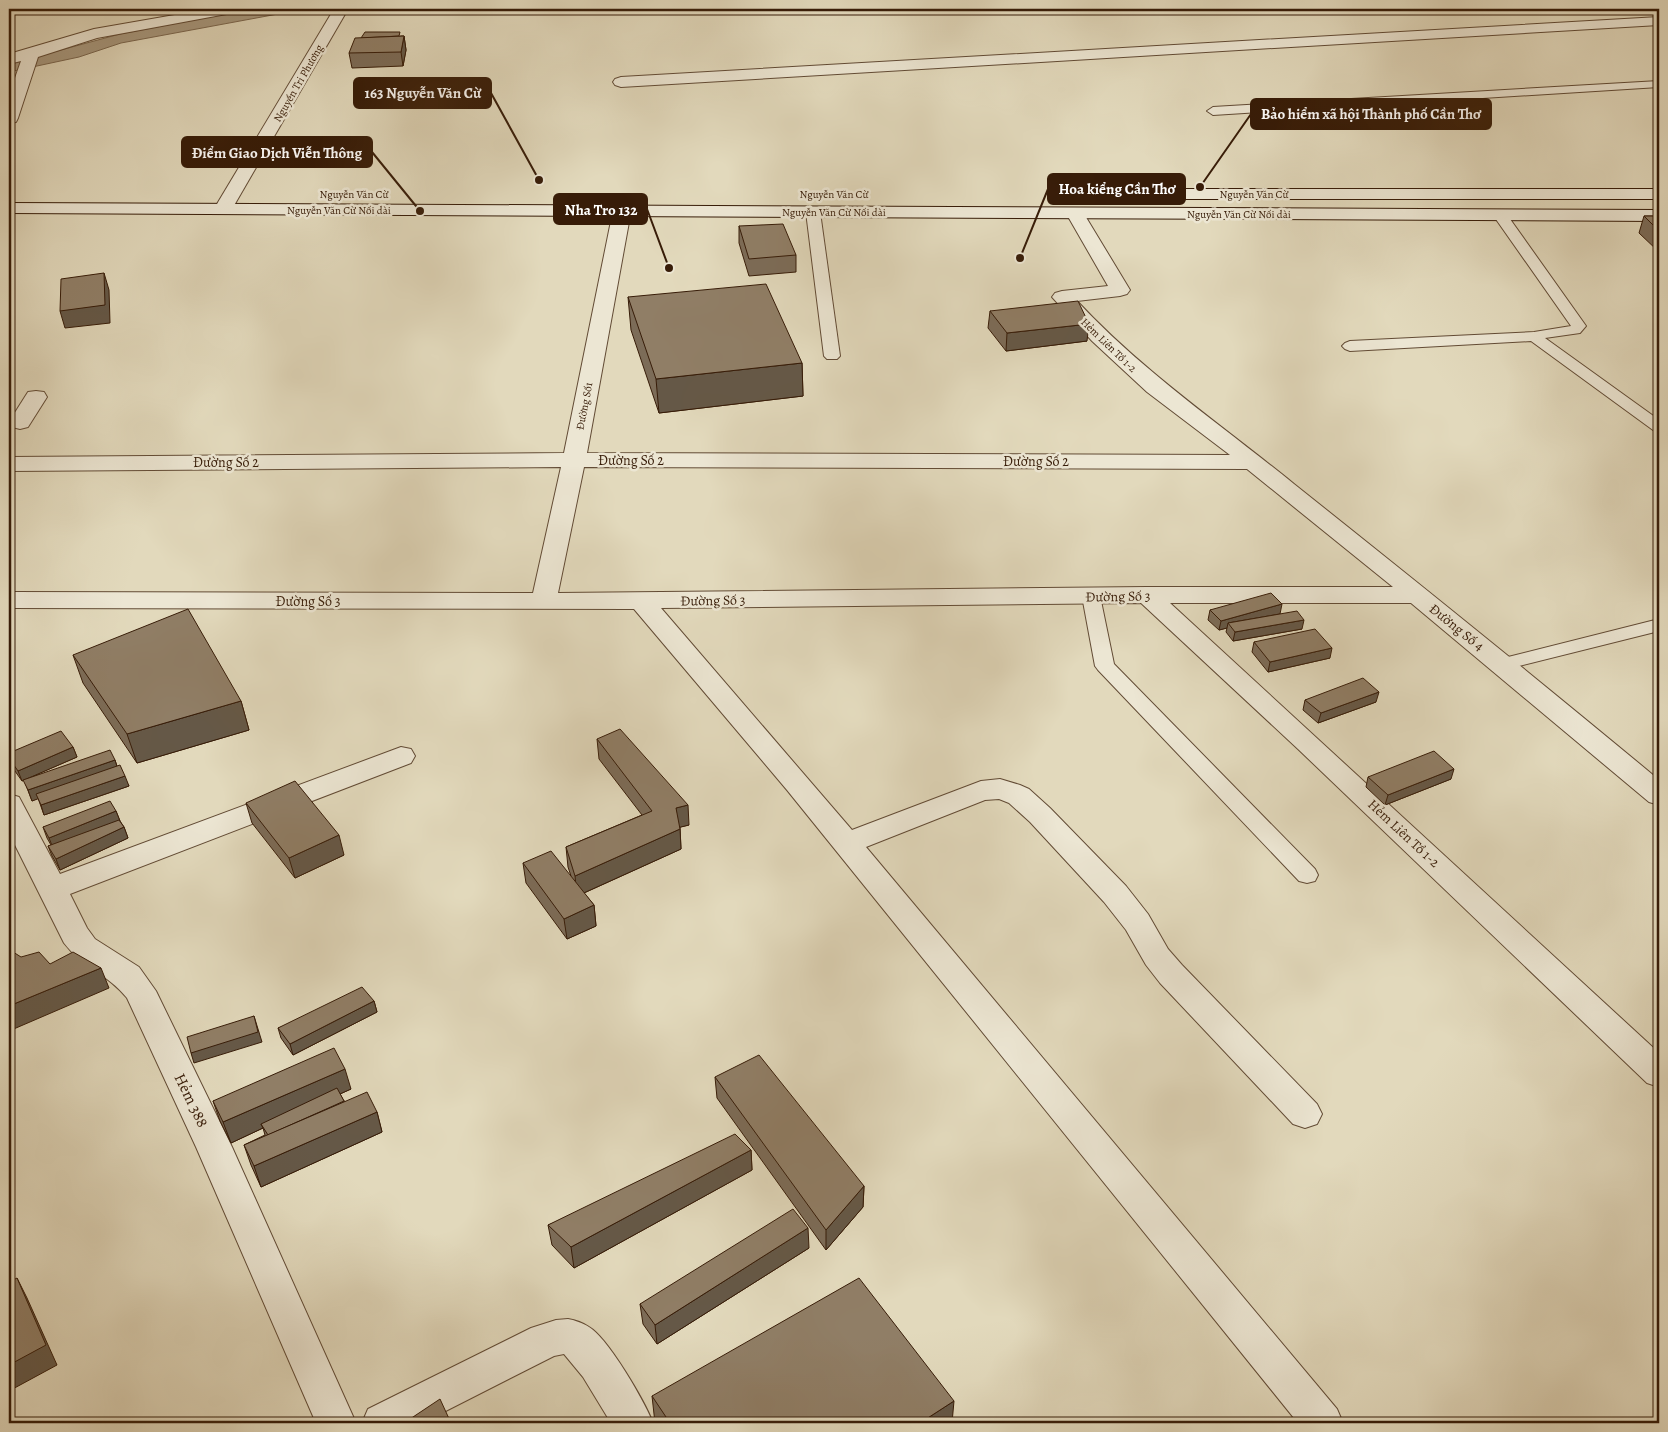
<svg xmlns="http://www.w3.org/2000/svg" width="1668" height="1432" font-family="Alegreya,serif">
<rect width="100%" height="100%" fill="#e2d9bc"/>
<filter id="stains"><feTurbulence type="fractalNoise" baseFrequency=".004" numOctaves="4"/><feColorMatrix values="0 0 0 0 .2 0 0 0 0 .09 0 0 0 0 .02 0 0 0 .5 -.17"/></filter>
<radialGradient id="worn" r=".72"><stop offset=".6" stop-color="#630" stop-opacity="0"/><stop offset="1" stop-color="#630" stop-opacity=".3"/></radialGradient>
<polygon fill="#a8997f" stroke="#7b674f" points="251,9 305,9 121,43 79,57 9,72 9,64 120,34"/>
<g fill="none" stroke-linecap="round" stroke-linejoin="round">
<g stroke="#624b35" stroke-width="2">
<g id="service">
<polygon points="1659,81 1659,87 1213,115 1207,111 1213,107"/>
<polygon points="813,208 820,212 840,356 837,359 827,359 824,356 806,212"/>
<polygon points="1500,211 1505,212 1586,326 1580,333 1545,338 1659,420 1659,432 1653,430 1531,341 1350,351 1345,349 1342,346 1345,343 1350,341 1534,332 1571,326 1493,215"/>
<polygon points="1091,590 1098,592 1100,596 1114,664 1315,869 1318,875 1315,881 1307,883 1299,881 1098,670 1095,666 1082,596 1084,592"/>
<polygon points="1659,619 1659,631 1503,670 1496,668 1493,664 1496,660"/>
</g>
</g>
<g stroke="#624b35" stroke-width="2">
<g id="minor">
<polygon points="209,9 239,9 237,12 232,13 97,38 38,57 18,118 16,122 9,123 9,95 21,61 9,64 9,54 94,29"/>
<polygon points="1659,17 1659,25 621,87 615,85 613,82 615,79 621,77"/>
<path d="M622,206L628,207L631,211L587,453L1230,455L1147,392L1092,341L1052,297L1055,293L1062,291L1108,286L1066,213L1069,209L1075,208L1081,209L1130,290L1127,294L1120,296L1077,301C1142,371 1220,424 1294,484C1417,582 1539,680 1659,780V805L1649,802L1411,603H1170L1659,1053V1087L1647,1083L1298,749L1141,603L661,608L852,830L981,781L1000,779L1020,785L1029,789L1050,808L1126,886L1148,914L1168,949L1182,965L1317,1104L1322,1114L1317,1124L1305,1128L1293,1124L1160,983L1146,965L1126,930L1104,902L1030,822L1009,803L999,799L985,800L866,847L1337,1409L1343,1423H1298L787,790L634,609L9,608V592L533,593L561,467L9,471V457L564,453L613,211L616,207ZM584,467L1247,469L1393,587H1147L558,593Z"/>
<polygon points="36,391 44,392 47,397 28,427 20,429 12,427 9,422 28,392"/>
<path d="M401,747L411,749L415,756L411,763L70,894L87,928L95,939L139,967L156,991L232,1147L356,1423H316L196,1147L127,998C108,974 82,967 64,943L9,833V794L19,797L60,874Z"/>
<path d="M568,1319C574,1320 583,1323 589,1327C608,1338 645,1402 653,1423H611L583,1377L564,1354L554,1356L422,1423H362L368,1409L531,1328L556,1320Z"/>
</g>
</g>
<g stroke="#624b35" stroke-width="2">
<polygon id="tertiary" points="334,9 348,9 232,209 229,213 223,214 217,213 214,209"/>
</g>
<g stroke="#371c08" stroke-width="2">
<g id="secondary">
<polygon points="1066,189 1659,189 1659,199 1066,199 1060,198 1057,194 1060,190"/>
<polygon points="9,203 1659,210 1659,221 9,213"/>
</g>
</g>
<use href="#service" fill="#ece6d3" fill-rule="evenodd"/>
<use href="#minor" fill="#ece6d3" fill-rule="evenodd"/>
<use href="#tertiary" fill="#ece6d3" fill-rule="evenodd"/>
<use href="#secondary" fill="#ece6d3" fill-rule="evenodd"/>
</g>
<g fill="#7c6c58" stroke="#371c08">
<polygon points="401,36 404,36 406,50 403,66 352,68 349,53"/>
<polygon points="1644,216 1659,216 1659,252 1639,233"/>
<polygon points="739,226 796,255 796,272 749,276 739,243"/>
<polygon points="628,297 802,363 803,396 659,413 631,330"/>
<polygon points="990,311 1087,341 1006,351 988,328"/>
<polygon points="1210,610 1280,614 1302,629 1233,641 1226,632 1227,628 1219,630 1208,620"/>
<polygon points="1254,642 1330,658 1268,672 1252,652"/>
<polygon points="73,655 241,701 249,730 137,763 83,683"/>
<polygon points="1305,700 1376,702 1318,723 1303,710"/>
<polygon points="597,739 689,825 680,827 681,849 584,893 594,905 596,926 567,939 526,883 523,863 571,876 568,867 566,847 642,815 599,759"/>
<polygon points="73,747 77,757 33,776 115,760 117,766 129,786 44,815 38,798 32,801 24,780 22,781 10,764 9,762 9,753"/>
<polygon points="1368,777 1451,779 1385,805 1366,787"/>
<polygon points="246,803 344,855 295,878 252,823"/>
<polygon points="116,811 120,821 124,827 128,838 60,870 52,856 48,846 51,845 47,838 43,827"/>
<polygon points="374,1001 377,1012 293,1055 281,1038 278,1028"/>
<polygon points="715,1077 864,1186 863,1207 826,1250 717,1098"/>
<polygon points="351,1089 340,1094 344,1101 377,1112 382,1132 261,1187 251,1165 244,1145 265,1135 263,1128 231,1143 220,1121 213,1101"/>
<polygon points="751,1150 752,1170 574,1268 552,1245 548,1225"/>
<polygon points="809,1248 657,1344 643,1324 640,1304"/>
<polygon points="652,1396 952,1423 655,1423"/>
</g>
<g fill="#655847" stroke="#371c08">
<polygon points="404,36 406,50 403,66 401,52"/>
<polygon points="104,273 109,290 110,323 65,328 60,311"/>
<polygon points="1089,324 1087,341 1006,351 1007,333"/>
<polygon points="802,363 803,396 659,413 656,379"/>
<polygon points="1282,604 1280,614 1228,623 1227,628 1219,630 1221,621"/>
<polygon points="1304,620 1302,629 1233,641 1235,632"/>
<polygon points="1332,648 1330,658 1268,672 1270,662"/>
<polygon points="1379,692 1376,702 1318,723 1321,713"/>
<polygon points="241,701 249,730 137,763 127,734"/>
<polygon points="73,747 77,757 22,781 18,771"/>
<polygon points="115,760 118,770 32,801 28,790"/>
<polygon points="1454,769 1451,779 1385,805 1388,795"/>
<polygon points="125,776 129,786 44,815 41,805"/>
<polygon points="688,805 689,825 677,828 676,808"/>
<polygon points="116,811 120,821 53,848 49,838"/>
<polygon points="124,827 128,838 60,870 56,859"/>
<polygon points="680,829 681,849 577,896 575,876"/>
<polygon points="339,835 344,855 295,878 289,858"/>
<polygon points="594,905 596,926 567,939 564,919"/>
<polygon points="9,926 13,937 9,939"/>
<polygon points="101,968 109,988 9,1031 9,1006"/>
<polygon points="374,1001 377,1012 293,1055 290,1044"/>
<polygon points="254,1016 262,1042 194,1063 191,1053"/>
<polygon points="345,1069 351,1089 264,1128 261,1124 263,1128 231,1143 223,1122"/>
<polygon points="377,1112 382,1132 261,1187 254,1166"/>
<polygon points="751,1150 752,1170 574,1268 571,1247"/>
<polygon points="864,1186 863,1207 826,1250 826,1230"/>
<polygon points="808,1228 809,1248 657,1344 655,1325"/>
<polygon points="17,1278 27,1298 57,1365 9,1391 9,1365"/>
<polygon points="954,1401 952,1423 920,1423"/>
</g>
<g fill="#907e66" stroke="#371c08">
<polygon points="365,32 400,32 399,36 361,38"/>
<polygon points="404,36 401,52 349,53 355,38"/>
<polygon points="1644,216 1659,216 1659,231"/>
<polygon points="783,224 796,255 749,259 739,226"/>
<polygon points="104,273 105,305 60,311 61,279"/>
<polygon points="766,284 802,363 656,379 628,297"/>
<polygon points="1078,301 1089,324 1007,333 990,311"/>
<polygon points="1271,593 1282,604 1221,621 1210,610"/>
<polygon points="188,609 241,701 127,734 73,655"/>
<polygon points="1297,611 1304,620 1235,632 1228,623"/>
<polygon points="1315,629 1332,648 1270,662 1254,642"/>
<polygon points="1363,678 1379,692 1321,713 1305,700"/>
<polygon points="620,729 688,805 676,808 680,829 575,876 566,847 652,811 597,739"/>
<polygon points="61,731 73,747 18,771 9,758 9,753"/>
<polygon points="110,750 115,760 28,790 23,780"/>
<polygon points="1434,751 1454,769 1388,795 1368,777"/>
<polygon points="120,765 125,776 41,805 36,794"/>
<polygon points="295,781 339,835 289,858 246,803"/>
<polygon points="110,801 116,811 49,838 43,827"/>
<polygon points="119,820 124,827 56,859 48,846"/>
<polygon points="551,851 594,905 564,919 523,863"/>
<polygon points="10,950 21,957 39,952 50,964 73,952 101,968 9,1006 9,951"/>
<polygon points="362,987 374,1001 290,1044 278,1028"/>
<polygon points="254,1016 258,1032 191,1053 187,1037"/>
<polygon points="334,1048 345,1069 223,1122 213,1101"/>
<polygon points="759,1055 864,1186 826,1230 715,1077"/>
<polygon points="337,1088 344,1101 333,1106 268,1135 261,1124"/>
<polygon points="367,1092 377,1112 254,1166 244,1145"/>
<polygon points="735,1134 751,1150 571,1247 548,1225"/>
<polygon points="793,1209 808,1228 655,1325 640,1304"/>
<polygon points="17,1278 46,1345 9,1365 9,1282"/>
<polygon points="859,1278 954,1401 920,1423 670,1423 652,1396"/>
<polygon points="440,1399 451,1423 404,1423"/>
</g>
<g text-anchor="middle" stroke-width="5" stroke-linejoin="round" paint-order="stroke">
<g font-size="11" fill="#371c08" stroke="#ece6d3">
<text transform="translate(298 83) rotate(-60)" y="4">Nguyển Tri Phương</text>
<text x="354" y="198">Nguyễn Văn Cừ</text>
<text x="834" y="198">Nguyễn Văn Cừ</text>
<text x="1254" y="198">Nguyễn Văn Cừ</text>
<text x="339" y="214">Nguyễn Văn Cừ Nối dài</text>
<text x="834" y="216">Nguyễn Văn Cừ Nối dài</text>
<text x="1239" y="218">Nguyễn Văn Cừ Nối dài</text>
<text transform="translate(1109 345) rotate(44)" y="4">Hẻm Liên Tổ 1-2</text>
<text transform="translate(584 406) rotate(-79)" y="4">Đường Số1</text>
</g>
<g font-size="14" fill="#371c08" stroke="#ece6d3">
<text x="631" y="465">Đường Số 2</text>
<text x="1036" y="466">Đường Số 2</text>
<text x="226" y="467">Đường Số 2</text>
<text transform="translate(1118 596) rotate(-1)" y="5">Đường Số 3</text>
<text transform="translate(713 600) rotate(-1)" y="5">Đường Số 3</text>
<text x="308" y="606">Đường Số 3</text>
<text transform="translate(1457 627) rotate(39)" y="5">Đường Số 4</text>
<text transform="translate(1404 833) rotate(43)" y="5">Hẻm Liên Tổ 1-2</text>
</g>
<g font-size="16" fill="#371c08" stroke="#ece6d3">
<text transform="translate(192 1100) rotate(64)" y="6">Hẻm 388</text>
</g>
</g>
<path fill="none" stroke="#371c08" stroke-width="2" d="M539 180L491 93M1200 187L1251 114M420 211L372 152M1020 258L1048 189M669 268L647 209"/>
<g fill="#371c08" stroke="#ece6d3" stroke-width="2">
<circle cx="539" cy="180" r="5"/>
<circle cx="1200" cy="187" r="5"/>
<circle cx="420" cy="211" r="5"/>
<circle cx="1020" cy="258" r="5"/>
<circle cx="669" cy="268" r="5"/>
</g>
<g fill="#371c08" stroke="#371c08" stroke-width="2">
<rect x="354" y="78" width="137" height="30" rx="5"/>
<rect x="1251" y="99" width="240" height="30" rx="5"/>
<rect x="182" y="137" width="190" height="30" rx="5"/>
<rect x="1048" y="174" width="137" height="30" rx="5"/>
<rect x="554" y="194" width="93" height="30" rx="5"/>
</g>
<g font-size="15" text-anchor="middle" font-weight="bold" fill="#fff">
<text x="423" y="98">163 Nguyễn Văn Cừ</text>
<text x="1371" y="119">Bảo hiểm xã hội Thành phố Cần Thơ</text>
<text x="277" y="158">Điểm Giao Dịch Viễn Thông</text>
<text x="1117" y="194">Hoa kiểng Cần Thơ</text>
<text x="601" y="215">Nha Tro 132</text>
</g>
<rect width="1668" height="1432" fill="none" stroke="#e2d9bc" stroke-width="30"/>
<rect x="10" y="10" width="1648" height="1412" fill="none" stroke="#371c08" stroke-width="2.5"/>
<rect x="15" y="15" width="1638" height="1402" fill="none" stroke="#371c08"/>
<rect width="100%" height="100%" filter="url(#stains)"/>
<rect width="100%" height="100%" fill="url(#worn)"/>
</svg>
